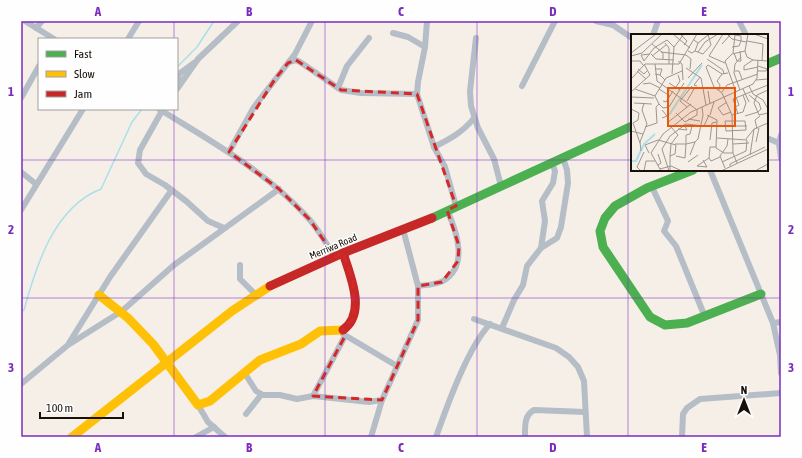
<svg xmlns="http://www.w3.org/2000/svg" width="802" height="458" font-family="'Asap Condensed',sans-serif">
<rect width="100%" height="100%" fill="#f6efe8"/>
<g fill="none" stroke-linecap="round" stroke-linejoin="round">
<g stroke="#a9e0ea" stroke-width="1.5">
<polyline points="177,67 197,47 214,21"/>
<path d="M21,312L24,310C36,266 54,207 101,189L132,122L142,109"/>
</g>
<g stroke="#b5bdc7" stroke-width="6">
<polyline points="25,21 54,39"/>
<polyline points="427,21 425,47 418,82 417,94 434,147 445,167 456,206"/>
<polyline points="596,21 613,25 632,38"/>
<polyline points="739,21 746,35"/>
<polyline points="36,28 42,21"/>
<polyline points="393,33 408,37 425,47"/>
<polyline points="653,35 658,21"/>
<polyline points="476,38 470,91 471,106 478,128 494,159 501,186"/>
<polyline points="128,39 139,21"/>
<polyline points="289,62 296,60 300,62 341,90 361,93 417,94"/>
<polyline points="522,86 555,21"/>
<polyline points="177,88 179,74 194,63"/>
<polyline points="338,88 347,66 369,38"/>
<polyline points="177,89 198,59 238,21"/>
<polyline points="21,98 39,66"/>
<path d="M159,109C212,142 266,171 309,219C319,230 327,245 335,257"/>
<polyline points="163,109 140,150 138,163 146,174 165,185 186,201 208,221 224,228"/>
<polyline points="781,135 779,143 781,158"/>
<polyline points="767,138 779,143"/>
<path d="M434,147C450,139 463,132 474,118"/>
<polyline points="229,152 254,107 295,54 312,21"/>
<polyline points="710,170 773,323 780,355 781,373"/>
<polyline points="21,172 36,184"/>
<polyline points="652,187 668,221 664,231 676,246 705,317"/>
<polyline points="21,210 83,109"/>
<polyline points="541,248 557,238 561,227 568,183 567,170 563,158"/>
<polyline points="240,265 240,279 256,295"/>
<path d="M418,286C425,285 436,285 443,281C469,266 457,232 447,210"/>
<polyline points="474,319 556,348 569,357 578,367 584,381 587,437"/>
<polyline points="773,323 781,322"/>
<polyline points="502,328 514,300 523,285 527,266 541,248 545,221 542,201 553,183 555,171 552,163"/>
<polyline points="343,334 397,366"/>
<polyline points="69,343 110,277 171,191"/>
<polyline points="244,372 256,391 263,395 280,395 297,399 313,396 369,402 382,400"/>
<polyline points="21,384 68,345 122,311 174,265 279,189"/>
<polyline points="313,396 345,336"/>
<polyline points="198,405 208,422 225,437"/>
<polyline points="246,414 261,395"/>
<polyline points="196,437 214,427"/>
<polyline points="371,437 382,400 418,320 418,286 403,229"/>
<path d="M436,437C447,406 468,347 490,324"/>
<path d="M525,437C525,427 524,415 534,410L585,412"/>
<polyline points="682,437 683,414 687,408 700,399 781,393"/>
</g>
<g stroke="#4caf50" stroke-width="9">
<polyline points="767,64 781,58"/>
<polyline points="693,170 647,188 615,206 605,218 600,231 603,247 650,317 665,325 687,323 761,294"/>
<polyline points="432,218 632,126"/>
</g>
<g stroke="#ffc107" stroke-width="9">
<polyline points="99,295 128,318 153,344 198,405 210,401 260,360 301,344 320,331 343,330"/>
<polyline points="72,437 232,311 270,286"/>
</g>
<g stroke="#c62828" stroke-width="9">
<path d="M343,253C350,275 367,313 343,330"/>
<polyline points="270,286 343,253 432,218"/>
</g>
</g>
<path fill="none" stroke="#d62828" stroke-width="3" stroke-dasharray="8 5" stroke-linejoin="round" d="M296,60L341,90L417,94L456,206L447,210L459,246L458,261L442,282L418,286V320L382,400L313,396L345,336L341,331L354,318L353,281L343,253L335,257L310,220L279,189L229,152L275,79L288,63Z"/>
<path fill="none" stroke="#7b2cbf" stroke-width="1" stroke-opacity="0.55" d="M174,21V39M325,21V437M477,21V437M628,21V437M174,109V437M21,160H632M767,160H781M21,298H781"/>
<g text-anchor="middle" stroke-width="3" stroke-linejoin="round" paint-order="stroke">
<g font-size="10" fill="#18110a" stroke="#fefefe">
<text transform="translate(333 246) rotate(-23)" y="4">Merriwa Road</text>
</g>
</g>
<g transform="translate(631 34)">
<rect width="137" height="137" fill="#f6efe8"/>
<path fill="none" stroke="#a9e0ea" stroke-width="2" d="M38,81L71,31M0,127H5L13,110L24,100"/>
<path fill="none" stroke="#9d968f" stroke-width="1" d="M49,0L56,7L53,11M92,0L78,22L94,29M96,0L101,5L115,8M117,0L114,17L116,23L122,26L137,27M123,0L137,5M43,1L59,14M116,7L132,10L131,27M34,9L38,14V30M67,9L77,1M21,10L32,19V25M91,10L100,0M43,13L53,0M101,13L108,12L110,7V2L104,1M57,17L61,19L64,17L67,9L63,6M64,17L72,20L80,11L77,0M30,18L55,21L60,25L59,35M67,18L74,8L87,0M0,19L25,0M102,19L104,1M103,19L106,27H110L109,17M20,20L25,25L43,26M0,22L11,19L31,0M21,22L35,11M76,25L92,36L93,40M122,26L113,32V36L127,33M0,27H9L12,31M13,27L23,14L36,6L43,13L41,40M13,27L10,21L19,20M47,27L51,30L52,46M24,30L26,47L65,75M55,34L70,44L75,71M7,35L13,40L16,37M24,35H31L29,41M6,37L15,45M51,37L35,44L24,62L28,70L32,74L38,73L53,49M104,37H108L111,45M127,37H135L136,35L127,32M97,39L91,40L77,31L75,33L83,53L91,59L101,81L102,119L106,129M24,40L29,41L34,46M57,44L71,29M0,45L14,30H48L66,0M125,46L137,45M38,49L49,56M12,50L19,49L29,54M66,52L63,51L69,43M118,52L122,60L132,66L137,75M45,53L49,47L47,41M4,55L24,62M28,55L39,62M112,55L118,68M88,56L89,51L86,47L91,40M109,56L103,39L104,30L110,23M137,56L126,61L123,69L128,81L137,79M77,57L79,70M0,58L19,41L13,30M91,58L96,51L127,40M105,58L94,27L101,20L114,17M118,61L128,69L130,75L127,78M0,63L23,64M32,67L35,68L42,57M56,67L63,55M96,68L87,74L92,81L100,78M3,69L21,70M56,73L49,67L61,52M104,73L108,71L105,63M0,75L8,79L7,86L2,89L9,109M31,76L36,82L31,84M45,79L54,88L66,81V75M107,80L102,65L137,51M76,81L86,86L85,114L93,119H102M79,81L83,68M101,81L112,78L115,69L112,61M114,82L127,78M57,85L69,87M94,87H114L115,96L95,97ZM36,89L60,70M55,90L73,92L78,81M94,92H116M14,93L26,89L25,73L28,70M47,95L56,96L53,90M126,95L124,86L129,82M0,97L12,100M86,104L116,106L115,117L91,128M115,105L123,95L137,89M27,106L45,111L44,120L39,122V136M79,106L81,89L86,88M125,108L128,94M40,110L47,101L40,93M44,110H55V101L59,100L61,92M102,110L118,109M85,113H79L78,124L80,127L89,123M10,117L9,108L16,90L11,76L13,69M18,119L14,111L27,106M59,121L64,108M119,121L123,95M39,122L40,110M45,122L54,124L55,110L64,108L67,105L72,81L71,73M57,128L67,121M27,131L30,129L27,120M66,132L76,133L72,126M66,132L78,124M99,132V130L134,113M94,134L89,122L96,112L97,105M29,135L40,132L51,137M10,137L6,133L13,118M13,137L15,127H24M30,137L20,119L32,100L60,78L122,50L126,44L127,26M38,137L31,115L39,102L55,90M90,137L137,115M124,137L137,130"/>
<path fill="#e8590c" fill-opacity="0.15" stroke="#e8590c" stroke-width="2" d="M37,54H104V92H37Z"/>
<rect width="137" height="137" fill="none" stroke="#18110a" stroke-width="2"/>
</g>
<rect width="802" height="458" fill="none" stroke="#fefefe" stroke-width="44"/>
<rect x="38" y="38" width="140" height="72" fill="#fefefe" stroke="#a29f9c"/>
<rect x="46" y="51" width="20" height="6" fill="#4caf50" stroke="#a29f9c"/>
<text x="74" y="58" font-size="12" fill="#18110a">Fast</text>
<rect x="46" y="71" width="20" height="6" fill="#ffc107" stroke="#a29f9c"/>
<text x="74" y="78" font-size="12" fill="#18110a">Slow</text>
<rect x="46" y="91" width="20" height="6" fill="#c62828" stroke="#a29f9c"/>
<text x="74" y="98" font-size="12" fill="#18110a">Jam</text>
<g transform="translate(744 400)" stroke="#fefefe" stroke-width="3" paint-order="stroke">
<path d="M0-3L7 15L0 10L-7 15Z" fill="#18110a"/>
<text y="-6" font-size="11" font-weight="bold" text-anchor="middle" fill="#18110a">N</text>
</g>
<path d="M40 412v6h83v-6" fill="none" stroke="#18110a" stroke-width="2"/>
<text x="46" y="412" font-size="12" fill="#18110a" stroke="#fefefe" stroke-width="3" paint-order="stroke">100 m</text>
<rect x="22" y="22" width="758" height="414" fill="none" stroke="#7b2cbf" stroke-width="1.5"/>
<g font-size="13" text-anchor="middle" font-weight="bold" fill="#7b2cbf">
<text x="98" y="16">A</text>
<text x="249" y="16">B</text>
<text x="401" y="16">C</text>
<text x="553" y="16">D</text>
<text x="704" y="16">E</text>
<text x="11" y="96">1</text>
<text x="791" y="96">1</text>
<text x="11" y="234">2</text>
<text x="791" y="234">2</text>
<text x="11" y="372">3</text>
<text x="791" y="372">3</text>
<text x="98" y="452">A</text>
<text x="249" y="452">B</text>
<text x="401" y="452">C</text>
<text x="553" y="452">D</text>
<text x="704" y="452">E</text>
</g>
</svg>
